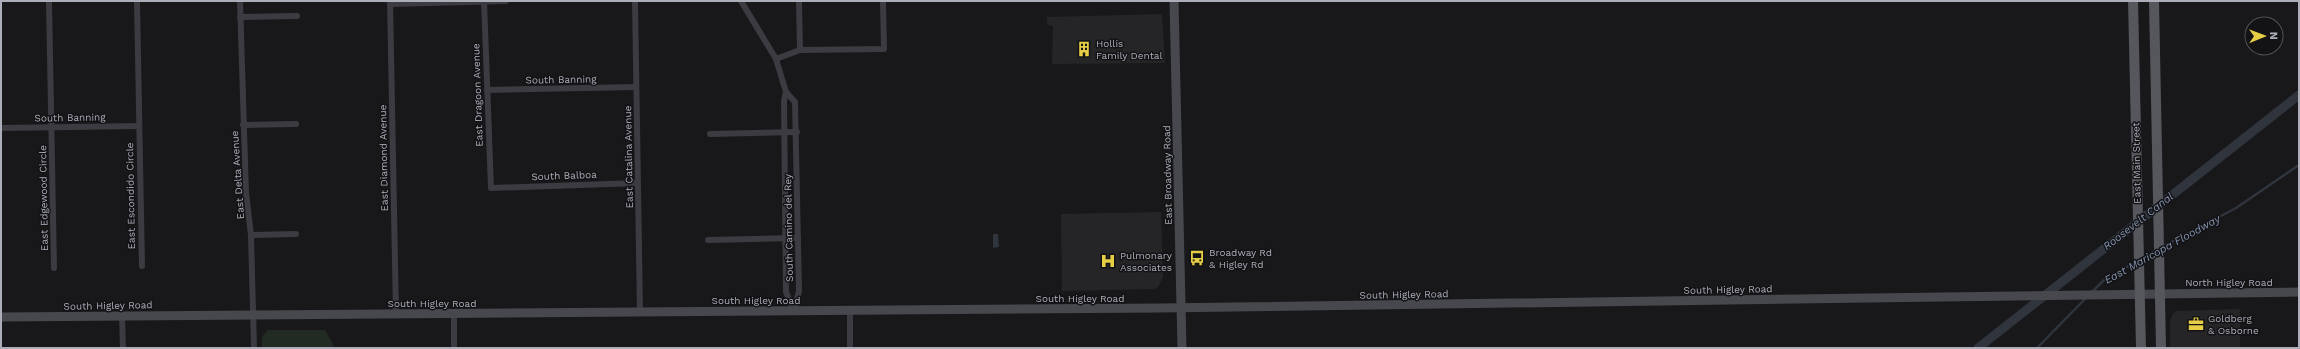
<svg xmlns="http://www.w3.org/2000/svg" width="2300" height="349" font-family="'Work Sans',sans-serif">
<rect width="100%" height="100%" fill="#18181a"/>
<g fill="#252427">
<polygon points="1162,14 1165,63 1052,64 1053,26 1047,25 1047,17"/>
<polygon points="1161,212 1163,277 1158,287 1154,289 1062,291 1061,214"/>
<polygon points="2240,309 2240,348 2170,348 2170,321 2173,314 2177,311"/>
</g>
<polygon fill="#222a24" points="268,330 325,330 335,348 262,348 262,337"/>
<polygon fill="#2f343d" points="993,234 998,234 999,247 993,248"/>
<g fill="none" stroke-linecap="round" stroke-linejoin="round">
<g stroke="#2f343d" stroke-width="2.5">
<polyline points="2162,247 2236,208 2299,165"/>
<polyline points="2142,259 2156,250"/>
<polyline points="2092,292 2104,280 2135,262"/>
<polyline points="2037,348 2086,298"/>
</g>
<polyline stroke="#2f343d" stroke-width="9" points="1978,348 2299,95"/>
<g stroke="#3b3b41" stroke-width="6">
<polyline points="49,1 54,268"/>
<polyline points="137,1 142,266"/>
<polyline points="240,1 246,193 251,235 254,348"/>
<polyline points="390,1 396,314"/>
<polyline points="484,1 491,188 638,183"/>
<polyline points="635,1 640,312"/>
<polyline points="741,1 776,59 786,92 795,102 799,291 794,311"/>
<polyline points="799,1 800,50"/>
<polyline points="390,4 506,1"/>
<polyline points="240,17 297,16"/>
<polyline points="776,59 800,50 884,49 883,1"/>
<polyline points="487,90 636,87"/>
<polyline points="786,92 784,101 786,292 794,311"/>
<polyline points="243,125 296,124"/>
<polyline points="1,128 139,126"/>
<polyline points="710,134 797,132"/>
<polyline points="251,235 296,234"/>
<polyline points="708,240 798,238"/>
<polyline points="454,313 454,348"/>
<polyline points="122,316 123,348"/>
<polyline points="850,348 850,310"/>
</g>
<g stroke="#47484e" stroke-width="9">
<polyline points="1174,1 1182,348"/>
<polyline points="1,317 1160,308 2299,292"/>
</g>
<g stroke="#56565d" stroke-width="10">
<polyline points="2133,1 2141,348"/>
<polyline points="2154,1 2161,348"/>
</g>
</g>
<defs>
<g id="building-bare" transform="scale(1.2)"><path d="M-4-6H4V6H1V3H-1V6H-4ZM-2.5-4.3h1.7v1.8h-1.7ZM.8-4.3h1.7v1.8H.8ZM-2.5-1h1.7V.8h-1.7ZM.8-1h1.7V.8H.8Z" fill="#e5cd45" stroke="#131315" stroke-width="2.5" paint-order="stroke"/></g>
<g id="bus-bare" transform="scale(1.2)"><path d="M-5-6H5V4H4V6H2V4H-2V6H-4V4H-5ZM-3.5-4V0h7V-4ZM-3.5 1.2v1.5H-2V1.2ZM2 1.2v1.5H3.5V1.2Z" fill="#e5cd45" stroke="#131315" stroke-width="2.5" paint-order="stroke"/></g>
<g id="hospital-bare" transform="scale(1.2)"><path d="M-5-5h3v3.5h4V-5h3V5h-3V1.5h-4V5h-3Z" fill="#e5cd45" stroke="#131315" stroke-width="2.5" paint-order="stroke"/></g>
<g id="office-bare" transform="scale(1.2)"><path d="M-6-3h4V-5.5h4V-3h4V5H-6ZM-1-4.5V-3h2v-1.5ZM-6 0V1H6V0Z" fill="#e5cd45" stroke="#131315" stroke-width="2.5" paint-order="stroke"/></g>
</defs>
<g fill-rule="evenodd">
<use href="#building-bare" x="1084" y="49"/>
<use href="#bus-bare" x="1197" y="258"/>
<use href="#hospital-bare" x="1108" y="261"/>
<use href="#office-bare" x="2196" y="324"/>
</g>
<g text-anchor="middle" stroke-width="3" stroke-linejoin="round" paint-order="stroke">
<g font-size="10" fill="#abadb9" stroke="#131315" text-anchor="start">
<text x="1096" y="47">Hollis<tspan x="1096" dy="12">Family Dental</tspan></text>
<text x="1209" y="256">Broadway Rd<tspan x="1209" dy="12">&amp; Higley Rd</tspan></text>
<text x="1120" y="259">Pulmonary<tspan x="1120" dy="12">Associates</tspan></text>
<text x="2208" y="322">Goldberg<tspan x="2208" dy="12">&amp; Osborne</tspan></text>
</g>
<g font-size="10" fill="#abadb9" stroke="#131315">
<text transform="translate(561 79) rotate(-1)" y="4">South Banning</text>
<text transform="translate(477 95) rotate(-92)" y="4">East Dragoon Avenue</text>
<text transform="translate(70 117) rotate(-1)" y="4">South Banning</text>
<text transform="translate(628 157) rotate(-91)" y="4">East Catalina Avenue</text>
<text transform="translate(383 158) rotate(-91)" y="4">East Diamond Avenue</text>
<text transform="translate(2136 163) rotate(-91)" y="4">East Main Street</text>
<text transform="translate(237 175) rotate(-94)" y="4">East Delta Avenue</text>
<text transform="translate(564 175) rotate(-2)" y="4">South Balboa</text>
<text transform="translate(1167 175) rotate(-91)" y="4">East Broadway Road</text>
<text transform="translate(130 196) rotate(-91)" y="4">East Escondido Circle</text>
<text transform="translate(43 198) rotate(-91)" y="4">East Edgewood Circle</text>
<text transform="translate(788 228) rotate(-91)" y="4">South Camino del Rey</text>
<text x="2229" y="286">North Higley Road</text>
<text transform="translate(1728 289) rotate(-1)" y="4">South Higley Road</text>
<text transform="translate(1404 294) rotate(-1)" y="4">South Higley Road</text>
<text x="1080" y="302">South Higley Road</text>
<text x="756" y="304">South Higley Road</text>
<text x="432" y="307">South Higley Road</text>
<text transform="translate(108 305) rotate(-1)" y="4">South Higley Road</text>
</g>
<g font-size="11" font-style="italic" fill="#8594b1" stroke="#131315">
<text transform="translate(2138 221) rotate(-38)" y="4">Roosevelt Canal</text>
<text transform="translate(2162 249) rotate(-29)" y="4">East Maricopa Floodway</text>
</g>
</g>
<rect width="2300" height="349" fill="none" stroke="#abadb9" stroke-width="4"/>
<g transform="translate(2264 36) rotate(89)"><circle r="19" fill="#131315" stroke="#505157"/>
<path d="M0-3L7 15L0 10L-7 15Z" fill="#e5cd45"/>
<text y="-6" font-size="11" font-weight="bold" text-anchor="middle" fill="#abadb9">N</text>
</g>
</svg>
